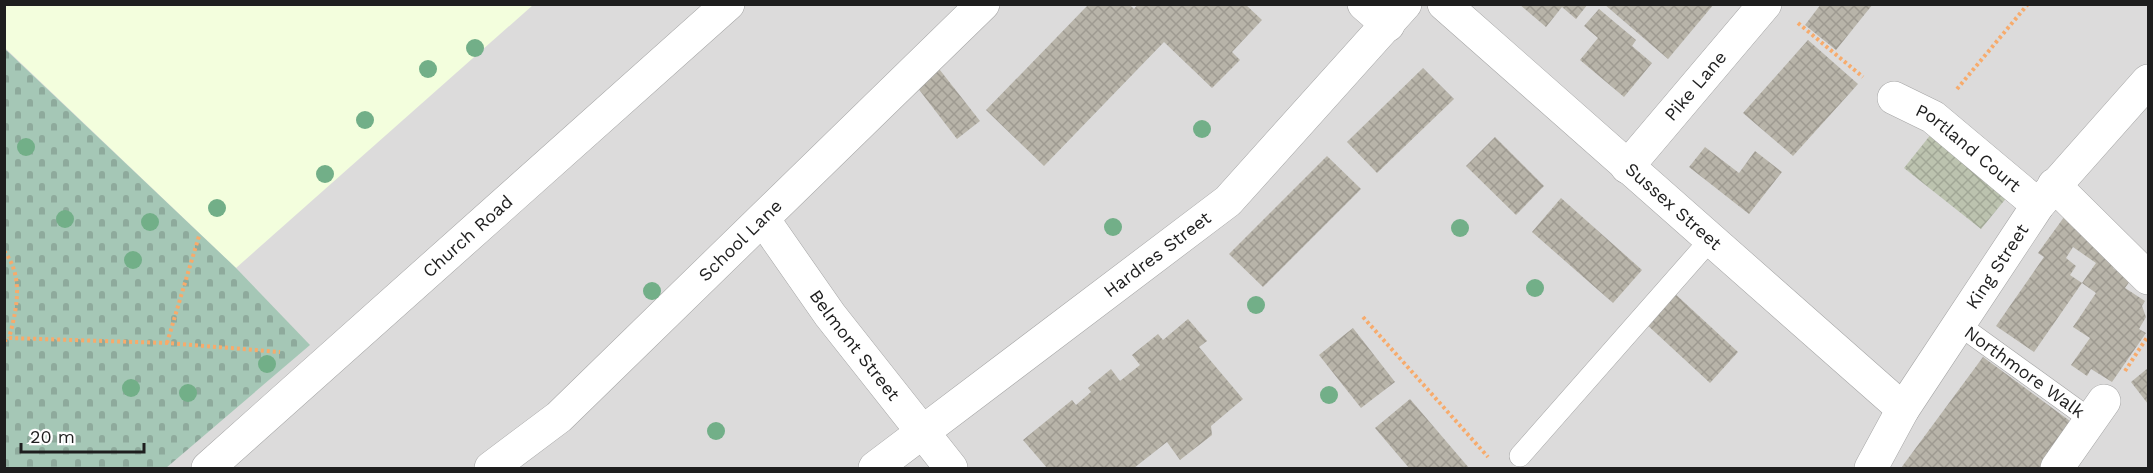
<svg xmlns="http://www.w3.org/2000/svg" width="2153" height="473" font-family="'Work Sans',sans-serif">
<defs>
<pattern id="construction-cross-hatch" width="8" height="8" patternUnits="userSpaceOnUse" patternTransform="scale(1.5)"><rect width="8" height="8" fill="#bcc3af"/><path d="M0 0l8 8M0 8l8-8" fill="none" stroke="#a1a796"/></pattern>
<pattern id="cemetery-stones" width="16" height="16" patternUnits="userSpaceOnUse" patternTransform="scale(1.5)"><rect width="16" height="16" fill="#a5c7b6"/><path d="M2 7V4a2 2 0 0 1 4 0v3zM10 15v-3a2 2 0 0 1 4 0v3z" fill="#8eaa9c"/></pattern>
<pattern id="building-cross-hatch" width="8" height="8" patternUnits="userSpaceOnUse" patternTransform="scale(1.5)"><rect width="8" height="8" fill="#b8b4a9"/><path d="M0 0l8 8M0 8l8-8" fill="none" stroke="#9e9a91"/></pattern>
</defs>
<rect width="100%" height="100%" fill="#eeefe4"/>
<rect fill="#dcdbdb" x="5" y="5" width="2143" height="463"/>
<polygon fill="#f3fedd" points="4,5 533,5 236,268 5,48"/>
<polygon fill="url(#construction-cross-hatch)" points="1932,133 2008,196 1981,229 1904,168"/>
<polygon fill="url(#cemetery-stones)" points="4,48 236,268 310,345 166,468 5,468"/>
<g fill="url(#building-cross-hatch)">
<polygon points="1089,4 1129,4 1134,9 1138,4 1245,4 1262,20 1232,52 1240,60 1212,88 1164,42 1044,166 986,110"/>
<polygon points="1519,4 1588,4 1576,19 1562,7 1546,27"/>
<polygon points="1604,4 1714,4 1668,59"/>
<polygon points="1821,4 1873,4 1836,50 1805,25"/>
<polygon points="1599,9 1636,40 1632,46 1652,63 1624,97 1580,60 1598,38 1584,26"/>
<polygon points="1808,40 1858,84 1793,156 1743,113"/>
<polygon points="936,65 980,121 957,139 917,87"/>
<polygon points="1423,68 1454,99 1377,173 1347,142"/>
<polygon points="1495,137 1544,186 1516,215 1466,166"/>
<polygon points="1705,147 1739,173 1755,151 1782,172 1749,214 1689,167"/>
<polygon points="1327,156 1361,189 1263,287 1229,254"/>
<polygon points="1561,198 1642,270 1613,303 1532,232"/>
<polygon points="2067,213 2116,264 2113,268 2130,281 2125,288 2145,301 2142,306 2146,317 2139,329 2146,333 2112,382 2091,369 2087,376 2071,365 2090,338 2073,327 2096,293 2082,283 2096,263 2073,247 2066,258 2076,266 2070,275 2082,283 2034,352 1996,326 2044,257 2038,253"/>
<polygon points="1672,291 1738,352 1710,383 1644,322"/>
<polygon points="1188,319 1207,341 1199,347 1243,399 1211,426 1212,435 1180,460 1167,442 1134,468 1047,468 1023,440 1072,400 1076,405 1091,392 1088,388 1111,369 1120,381 1140,365 1132,355 1158,334 1163,340"/>
<polygon points="1353,328 1395,382 1361,408 1319,355"/>
<polygon points="1983,357 2078,427 2049,468 1901,468"/>
<polygon points="2148,368 2148,404 2131,382"/>
<polygon points="1410,399 1469,468 1409,468 1375,428"/>
</g>
<g fill="none" stroke-linecap="round" stroke-linejoin="round">
<g stroke="#a5a5a5" stroke-width="22">
<g id="lane">
<path id="s1" d="M1958,324L2091,420"/>
<polyline points="1520,456 1711,239"/>
</g>
</g>
<g stroke="#a5a5a5" stroke-width="34">
<g id="street">
<polyline points="1364,4 1388,25"/>
<path id="s2" d="M1444,4L1903,409"/>
<path id="s3" d="M1894,98L1933,117L2038,205"/>
<path id="s4" d="M1627,167L1765,4"/>
<polyline points="2054,185 2148,278"/>
<path id="s5" d="M763,219L830,315L951,468"/>
<path id="s6" d="M208,468L728,4"/>
<path id="s7" d="M491,468L559,417L983,4"/>
<path id="s8" d="M875,468L1228,201L1405,4"/>
<path id="s9" d="M1871,468L1903,409L2038,205L2148,81"/>
<polyline points="2057,468 2104,401"/>
</g>
</g>
<g stroke="#f7ab6c" stroke-width="4" stroke-dasharray="3 3" stroke-linecap="butt">
<polyline points="1798,23 1863,77"/>
<polyline points="1957,89 2028,4"/>
<path d="M4,251C24,276 17,309 9,338"/>
<polyline points="1363,317 1488,457"/>
<polyline points="4,341 9,338 167,343 280,352"/>
<polyline points="167,343 199,236"/>
<polyline points="2125,371 2148,336"/>
</g>
<use href="#lane" stroke="#fff" stroke-width="21"/>
<use href="#street" stroke="#fff" stroke-width="33"/>
</g>
<g fill="#72af88">
<circle cx="475" cy="48" r="9"/>
<circle cx="428" cy="69" r="9"/>
<circle cx="365" cy="120" r="9"/>
<circle cx="1202" cy="129" r="9"/>
<circle cx="26" cy="147" r="9"/>
<circle cx="325" cy="174" r="9"/>
<circle cx="217" cy="208" r="9"/>
<circle cx="65" cy="219" r="9"/>
<circle cx="150" cy="222" r="9"/>
<circle cx="1113" cy="227" r="9"/>
<circle cx="1460" cy="228" r="9"/>
<circle cx="133" cy="260" r="9"/>
<circle cx="1535" cy="288" r="9"/>
<circle cx="652" cy="291" r="9"/>
<circle cx="1256" cy="305" r="9"/>
<circle cx="267" cy="364" r="9"/>
<circle cx="131" cy="388" r="9"/>
<circle cx="188" cy="393" r="9"/>
<circle cx="1329" cy="395" r="9"/>
<circle cx="716" cy="431" r="9"/>
</g>
<g text-anchor="middle" stroke-width="4.5" stroke-linejoin="round" paint-order="stroke">
<g font-size="18" fill="#1e1e1e" stroke="#fff">
<text dy="6" stroke="none"><textPath href="#s4" startOffset="106">Pike Lane</textPath></text>
<text dy="6" stroke="none"><textPath href="#s3" startOffset="90">Portland Court</textPath></text>
<text dy="6" stroke="none"><textPath href="#s2" startOffset="306">Sussex Street</textPath></text>
<text dy="6" stroke="none"><textPath href="#s6" startOffset="348">Church Road</textPath></text>
<text dy="6" stroke="none"><textPath href="#s7" startOffset="338">School Lane</textPath></text>
<text dy="6" stroke="none"><textPath href="#s8" startOffset="354">Hardres Street</textPath></text>
<text dy="6" stroke="none"><textPath href="#s9" startOffset="238">King Street</textPath></text>
<text dy="6" stroke="none"><textPath href="#s5" startOffset="156">Belmont Street</textPath></text>
<text dy="6" stroke="none"><textPath href="#s1" startOffset="82">Northmore Walk</textPath></text>
</g>
</g>
<rect width="2153" height="473" fill="none" stroke="#1e1e1e" stroke-width="12"/>
<path d="M21 443v9h123v-9" fill="none" stroke="#1e1e1e" stroke-width="3"/>
<text x="30" y="443" font-size="18" fill="#1e1e1e" stroke="#ffffff" stroke-width="4.5" paint-order="stroke">20 m</text>
</svg>
